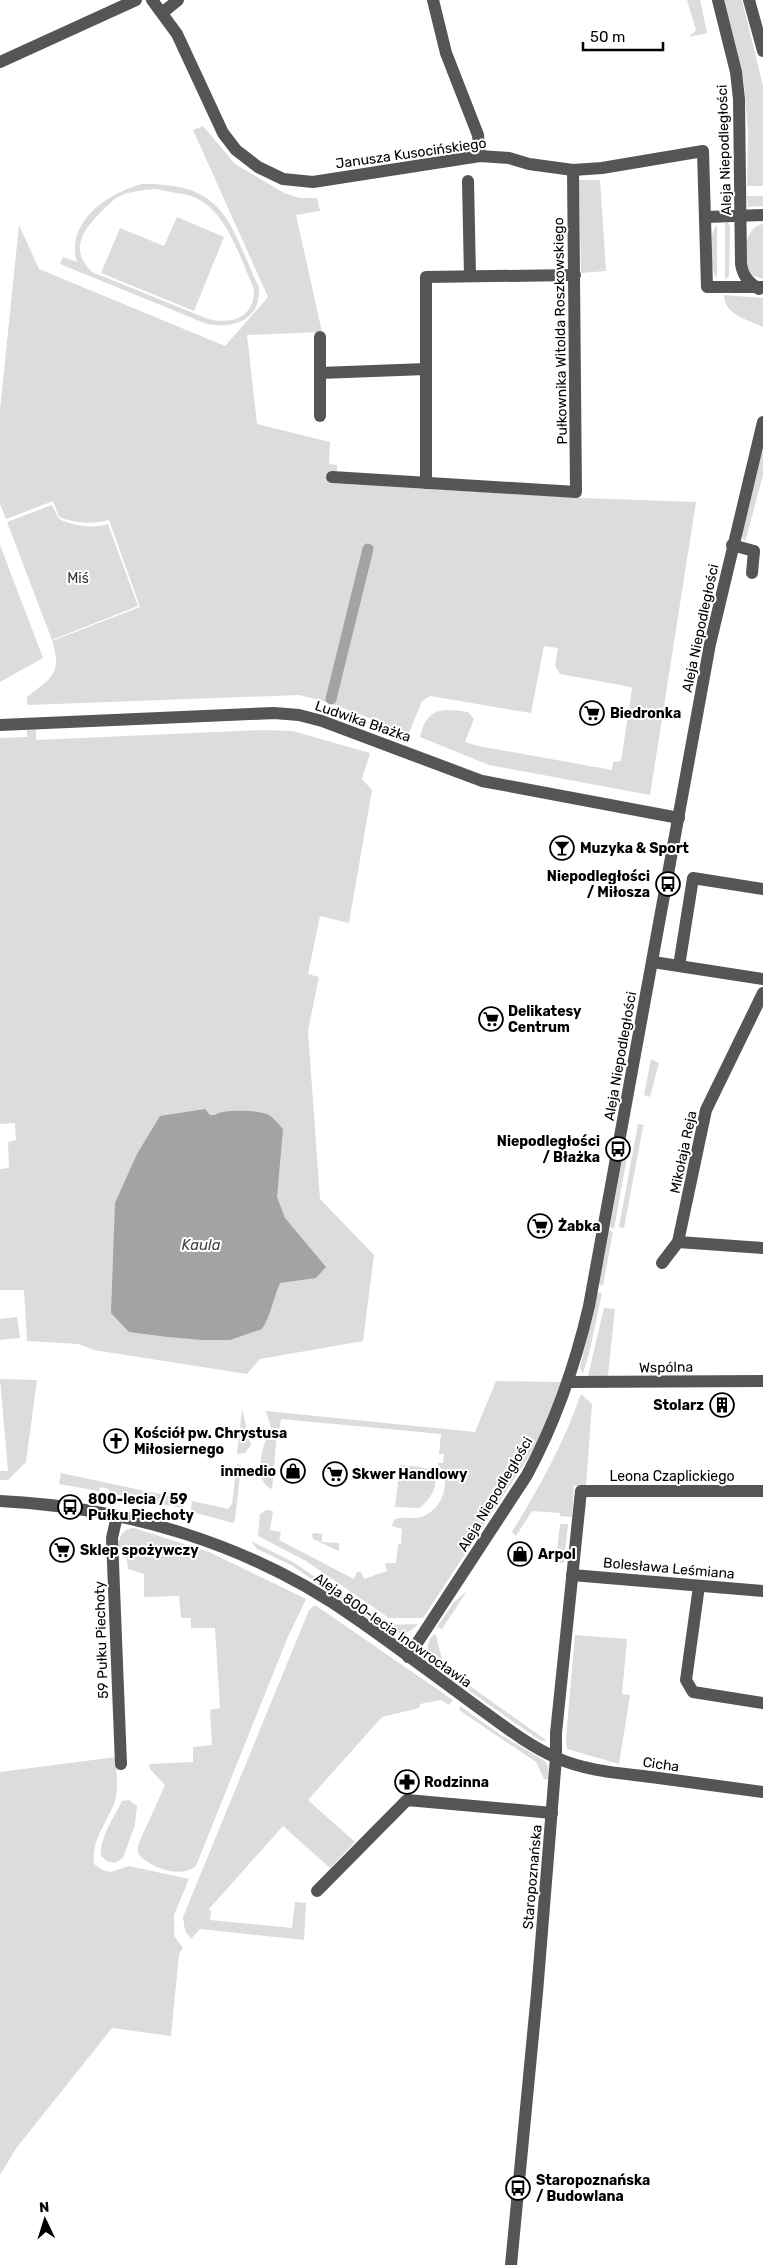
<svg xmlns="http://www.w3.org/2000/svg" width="763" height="2265" font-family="Rubik,sans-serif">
<rect width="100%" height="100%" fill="#fff"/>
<g fill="#dcdcdc" fill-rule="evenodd">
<polygon points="687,0 700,0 707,33 689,37 696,30"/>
<polygon points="724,0 742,0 763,86 763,186 747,186 748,131 744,83"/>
<path d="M203,126L235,164L284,193L300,198H317L320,211L296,215L322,332L247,335L257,424L330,442L329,464L337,465V472H331L330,483L582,498L696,502L650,795L489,765L420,737C427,707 442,708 468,712L474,719L465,742L478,746L612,770L613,762L621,761L632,689L631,687L560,674L555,666L558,648L544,646L531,713L430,696L422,701L409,733L330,703L299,695L28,705L27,703V697C51,678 63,674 52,641L140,607L109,520C91,524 77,524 59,517L53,501L6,519L0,504V410L19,225L39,269L225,346L268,297L193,130Z"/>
<polygon points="579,180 600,180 606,271 581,273"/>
<path d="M142,184C226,183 229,222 259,288C261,320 234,329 207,324L60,264L63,257L77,262C65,222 108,193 142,184ZM156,189C168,192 183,193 194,197C227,211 240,258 254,289C255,317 232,325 208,319L92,272C71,251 80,234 98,215C104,209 110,202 118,197C130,191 143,190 156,189Z"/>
<polygon points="747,196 763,196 763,206 748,207"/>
<polygon points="177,217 224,237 194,311 101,273 120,228 164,246"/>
<polygon points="727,222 730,226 729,276 725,280 725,223"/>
<path d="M763,224V279L752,275C741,261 743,227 763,224Z"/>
<path d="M717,225V278C709,269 708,233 717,225Z"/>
<path d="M724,295L763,298V327C749,320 724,315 724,295Z"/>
<polygon points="763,449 763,475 745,542 742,537 742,532"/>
<path d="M52,505L59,519C74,526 93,529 108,524L138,606L52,640L7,522Z"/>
<polygon points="0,545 43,658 0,682"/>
<polygon points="36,729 36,740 264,730 293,731 370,753 362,779 372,790 349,923 320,916 308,974 319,977 308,1031 320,1199 374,1255 363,1341 260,1359 247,1374 94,1350 78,1344 27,1341 24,1290 0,1290 0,1169 9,1168 8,1142 16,1140 15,1123 0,1124 0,738 27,737 27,730"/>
<polygon points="651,1059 659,1063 650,1097 644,1095"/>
<polygon points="638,1124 644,1125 643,1127 624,1228 619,1227"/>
<polygon points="628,1151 614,1229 610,1227 623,1154"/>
<polygon points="609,1230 613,1232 603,1286 599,1284"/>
<polygon points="597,1293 602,1293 589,1354 583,1373 580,1368"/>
<polygon points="604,1308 615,1309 608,1375 606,1377 588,1376"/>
<polygon points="17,1317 20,1338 0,1340 0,1319"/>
<polygon points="0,1379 37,1380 26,1462 8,1480 0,1480 0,1471 8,1471"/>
<path d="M496,1381L562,1382L543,1435L423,1618H389L306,1561L258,1536L260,1514L266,1510L273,1511L270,1530L281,1532L279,1540L354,1579L357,1572H361L364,1579L387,1571L385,1563H396L398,1544H401L402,1529L392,1526L394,1520C403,1515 412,1520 421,1517C443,1510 453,1480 437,1463H443L444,1454H439L441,1434L281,1419L279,1431L277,1432L272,1489C256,1484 260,1458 264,1445C265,1440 269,1435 272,1431L266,1411L475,1432Z"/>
<path d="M581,1394L592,1404L586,1486H574L572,1517L560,1516V1513L532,1511L516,1536L512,1532C539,1488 564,1443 581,1394Z"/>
<polygon points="242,1409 251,1445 245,1453 237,1454"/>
<polygon points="237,1464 241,1465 235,1520 233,1523 196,1513 191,1509 192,1501 228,1509 232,1504"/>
<path d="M400,1465C408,1466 420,1466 427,1469C445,1478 430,1501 419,1508L395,1507Z"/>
<polygon points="61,1473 183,1499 182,1508 109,1493 109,1489 100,1487 99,1491 59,1484"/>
<polygon points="560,1524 568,1524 564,1563 556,1562"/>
<path d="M134,1528L209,1552L306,1599L287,1639L196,1866C180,1879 151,1868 138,1854V1845L165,1785L150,1769L149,1764L193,1762V1747L212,1745L210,1710L220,1708L215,1628H191V1618H181L179,1596L144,1597V1574L128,1569L126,1550L118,1549C119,1538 121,1529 134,1528Z"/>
<polygon points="315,1533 322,1534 322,1542 339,1543 339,1551 313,1539 312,1534"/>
<path d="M251,1541L293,1562L386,1625L418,1624C409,1634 400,1636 387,1631L291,1565L257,1549Z"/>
<polygon points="467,1591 442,1629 437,1627 454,1602"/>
<polygon points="315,1605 453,1700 449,1705 441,1700 420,1704 419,1708 382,1717 308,1800 355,1842 330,1868 283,1826 209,1909 211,1911 210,1920 292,1928 295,1902 306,1903 304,1940 200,1929 191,1939 185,1931 183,1917 309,1610"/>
<path d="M434,1634L436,1635L443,1664L464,1682L462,1686C447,1675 414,1655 434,1634Z"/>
<polygon points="575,1635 627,1639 622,1694 630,1695 619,1764 567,1749 566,1738"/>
<polygon points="470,1686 546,1740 542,1741 535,1737 468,1690"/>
<polygon points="460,1706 501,1735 545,1761 548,1766 550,1780 544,1779 536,1762 459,1710"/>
<path d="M116,1757C116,1770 119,1789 115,1801C107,1823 91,1840 94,1864L102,1870L111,1872L129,1866L189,1879L174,1915V1936L183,1948L179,1954L171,2036L112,2028L17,2147L0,2175V1772Z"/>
<path d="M129,1800L137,1806L135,1825L123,1858L115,1863L107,1861L101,1856C100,1836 114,1818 122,1801Z"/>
</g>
<path fill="#a3a3a3" d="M205,1109L210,1115H215C223,1109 259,1110 269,1115C274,1118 279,1125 283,1129L277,1197L285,1218L326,1267L316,1278L280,1283C273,1299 271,1315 262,1329L230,1340H202L168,1337L129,1332L111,1313L115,1203L137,1154L160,1116Z"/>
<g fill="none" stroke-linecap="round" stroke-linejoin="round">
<polyline stroke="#a3a3a3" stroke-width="11" points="331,699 368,549"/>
<g stroke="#555" stroke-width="12">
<polyline points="152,0 177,34 223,133 236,150 258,167 283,179 313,182 480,156 509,158 529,164 573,170 602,168 703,151 707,287 763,287"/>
<polyline points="433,0 446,53 478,135 480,156"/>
<path d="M718,0L736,72L739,99L741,264C743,276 748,282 759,289"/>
<polyline points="749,0 763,51"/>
<polyline points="162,13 178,0"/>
<polyline points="0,62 136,0"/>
<polyline points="468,181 470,276"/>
<polyline points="706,217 763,215"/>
<polyline points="320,337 320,416"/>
<polyline points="320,373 426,369"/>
<polyline points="332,477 576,492 573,170"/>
<polyline points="426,483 426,277 575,275"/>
<polyline points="732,545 754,551"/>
<polyline points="752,573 754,551"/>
<polyline points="0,725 274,713 299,715 322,721 482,781 679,818"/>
<polyline points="653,962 763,979"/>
<polyline points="679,966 693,878 763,889"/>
<polyline points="678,1242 763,1248"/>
<polyline points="662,1263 678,1242 706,1110 763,993"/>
<polyline points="569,1382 763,1381"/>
<path d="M0,1501C126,1507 250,1544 354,1617C396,1646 438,1678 479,1708C504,1726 529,1746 557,1758C586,1771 619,1773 651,1777C688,1782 726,1787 763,1792"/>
<polyline points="117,1516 112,1538 121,1764"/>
<polyline points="572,1575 763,1591"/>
<polyline points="699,1586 686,1680 693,1692 763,1703"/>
<path d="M408,1657L527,1475C556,1421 575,1366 589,1306L710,644L763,422"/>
<polyline points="317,1891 407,1800 552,1813"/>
<polyline points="511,2265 537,1993 556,1758 556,1733 581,1491 763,1491"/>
</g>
</g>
<defs>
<g id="supermarket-ring" transform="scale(1.25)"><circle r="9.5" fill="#fff" stroke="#000" stroke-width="1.5"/><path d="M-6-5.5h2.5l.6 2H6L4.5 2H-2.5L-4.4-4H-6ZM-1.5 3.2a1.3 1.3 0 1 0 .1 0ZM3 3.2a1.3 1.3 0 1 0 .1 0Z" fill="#000"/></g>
<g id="bar-ring" transform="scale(1.25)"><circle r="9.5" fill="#fff" stroke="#000" stroke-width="1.5"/><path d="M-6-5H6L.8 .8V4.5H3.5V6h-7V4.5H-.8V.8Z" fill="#000"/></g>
<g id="bus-ring" transform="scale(1.25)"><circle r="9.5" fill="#fff" stroke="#000" stroke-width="1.5"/><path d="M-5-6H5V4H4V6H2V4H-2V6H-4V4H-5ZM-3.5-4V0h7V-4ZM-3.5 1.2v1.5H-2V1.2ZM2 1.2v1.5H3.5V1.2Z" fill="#000"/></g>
<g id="building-ring" transform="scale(1.25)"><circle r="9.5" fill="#fff" stroke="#000" stroke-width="1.5"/><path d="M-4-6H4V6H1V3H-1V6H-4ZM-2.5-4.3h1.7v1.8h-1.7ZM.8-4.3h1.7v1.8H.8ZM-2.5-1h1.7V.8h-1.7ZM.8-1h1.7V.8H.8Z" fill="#000"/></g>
<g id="church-ring" transform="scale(1.25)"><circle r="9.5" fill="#fff" stroke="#000" stroke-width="1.5"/><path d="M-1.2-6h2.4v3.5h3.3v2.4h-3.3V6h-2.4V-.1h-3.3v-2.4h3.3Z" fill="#000"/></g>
<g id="shop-ring" transform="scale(1.25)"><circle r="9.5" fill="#fff" stroke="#000" stroke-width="1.5"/><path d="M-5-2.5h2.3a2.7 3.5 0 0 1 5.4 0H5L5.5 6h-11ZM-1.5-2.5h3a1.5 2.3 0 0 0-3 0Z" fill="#000"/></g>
<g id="pharmacy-ring" transform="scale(1.25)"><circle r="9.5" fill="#fff" stroke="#000" stroke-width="1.5"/><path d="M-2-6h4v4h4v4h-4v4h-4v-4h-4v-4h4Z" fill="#000"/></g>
</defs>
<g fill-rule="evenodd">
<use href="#supermarket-ring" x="592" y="713"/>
<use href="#bar-ring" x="562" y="848"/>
<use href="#bus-ring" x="668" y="884"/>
<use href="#supermarket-ring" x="491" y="1019"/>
<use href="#bus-ring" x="618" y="1149"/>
<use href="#supermarket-ring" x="540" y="1226"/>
<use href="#building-ring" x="722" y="1405"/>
<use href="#church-ring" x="116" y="1441"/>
<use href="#shop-ring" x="293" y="1471"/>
<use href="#supermarket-ring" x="335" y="1474"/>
<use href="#bus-ring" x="70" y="1507"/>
<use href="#supermarket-ring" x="62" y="1550"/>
<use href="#shop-ring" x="520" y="1554"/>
<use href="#pharmacy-ring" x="407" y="1782"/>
<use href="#bus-ring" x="518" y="2188"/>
</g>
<g text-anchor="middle" stroke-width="4" stroke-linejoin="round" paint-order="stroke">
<g font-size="14" fill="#000" stroke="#fff">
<text transform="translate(724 150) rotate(-92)" y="5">Aleja Niepodległości</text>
<text transform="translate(411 153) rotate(-8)" y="5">Janusza Kusocińskiego</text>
<text transform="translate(560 331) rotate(-91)" y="5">Pułkownika Witolda Roszkowskiego</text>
<text transform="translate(700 628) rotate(-78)" y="5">Aleja Niepodległości</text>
<text transform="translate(363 721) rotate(19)" y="5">Ludwika Błażka</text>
<text transform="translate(620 1056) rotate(-80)" y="5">Aleja Niepodległości</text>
<text transform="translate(683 1152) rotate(-78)" y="5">Mikołaja Reja</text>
<text transform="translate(666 1367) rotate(-1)" y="5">Wspólna</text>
<text x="672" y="1481">Leona Czaplickiego</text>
<text transform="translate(495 1494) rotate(-59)" y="5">Aleja Niepodległości</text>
<text transform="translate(669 1568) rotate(5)" y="5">Bolesława Leśmiana</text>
<text transform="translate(393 1630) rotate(35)" y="5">Aleja 800-lecia Inowrocławia</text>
<text transform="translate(101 1640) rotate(-92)" y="5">59 Pułku Piechoty</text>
<text transform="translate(661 1764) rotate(8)" y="5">Cicha</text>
<text transform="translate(532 1877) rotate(-85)" y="5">Staropoznańska</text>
</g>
<g font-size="14" fill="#333" stroke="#fff">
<text x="78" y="583">Miś</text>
</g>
<g font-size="14" font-weight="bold" fill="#000" stroke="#fff" text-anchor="start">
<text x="610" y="718">Biedronka</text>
<text x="580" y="853">Muzyka &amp; Sport</text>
<text x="650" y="881" text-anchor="end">Niepodległości<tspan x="650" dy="16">/ Miłosza</tspan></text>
<text x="508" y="1016">Delikatesy<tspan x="508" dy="16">Centrum</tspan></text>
<text x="600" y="1146" text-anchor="end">Niepodległości<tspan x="600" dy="16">/ Błażka</tspan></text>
<text x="558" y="1231">Żabka</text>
<text x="704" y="1410" text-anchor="end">Stolarz</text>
<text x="134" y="1438">Kościół pw. Chrystusa<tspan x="134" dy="16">Miłosiernego</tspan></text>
<text x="276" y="1476" text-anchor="end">inmedio</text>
<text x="352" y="1479">Skwer Handlowy</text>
<text x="88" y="1504">800-lecia / 59<tspan x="88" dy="16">Pułku Piechoty</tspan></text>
<text x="80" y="1555">Sklep spożywczy</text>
<text x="538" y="1559">Arpol</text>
<text x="424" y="1787">Rodzinna</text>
<text x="536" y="2185">Staropoznańska<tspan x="536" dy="16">/ Budowlana</tspan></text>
</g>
<g font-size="15" font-style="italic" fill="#444" stroke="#fff">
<text x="201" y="1250">Kaula</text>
</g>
</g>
<g transform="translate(45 2220) rotate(356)" stroke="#ffffff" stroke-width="4" paint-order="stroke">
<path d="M0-4L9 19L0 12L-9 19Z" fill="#000000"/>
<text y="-8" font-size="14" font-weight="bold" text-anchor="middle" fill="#000000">N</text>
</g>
<path d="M583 42v8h80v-8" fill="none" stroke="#000000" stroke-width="2.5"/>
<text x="590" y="42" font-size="15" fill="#000000" stroke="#ffffff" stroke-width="4" paint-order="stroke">50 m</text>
</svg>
